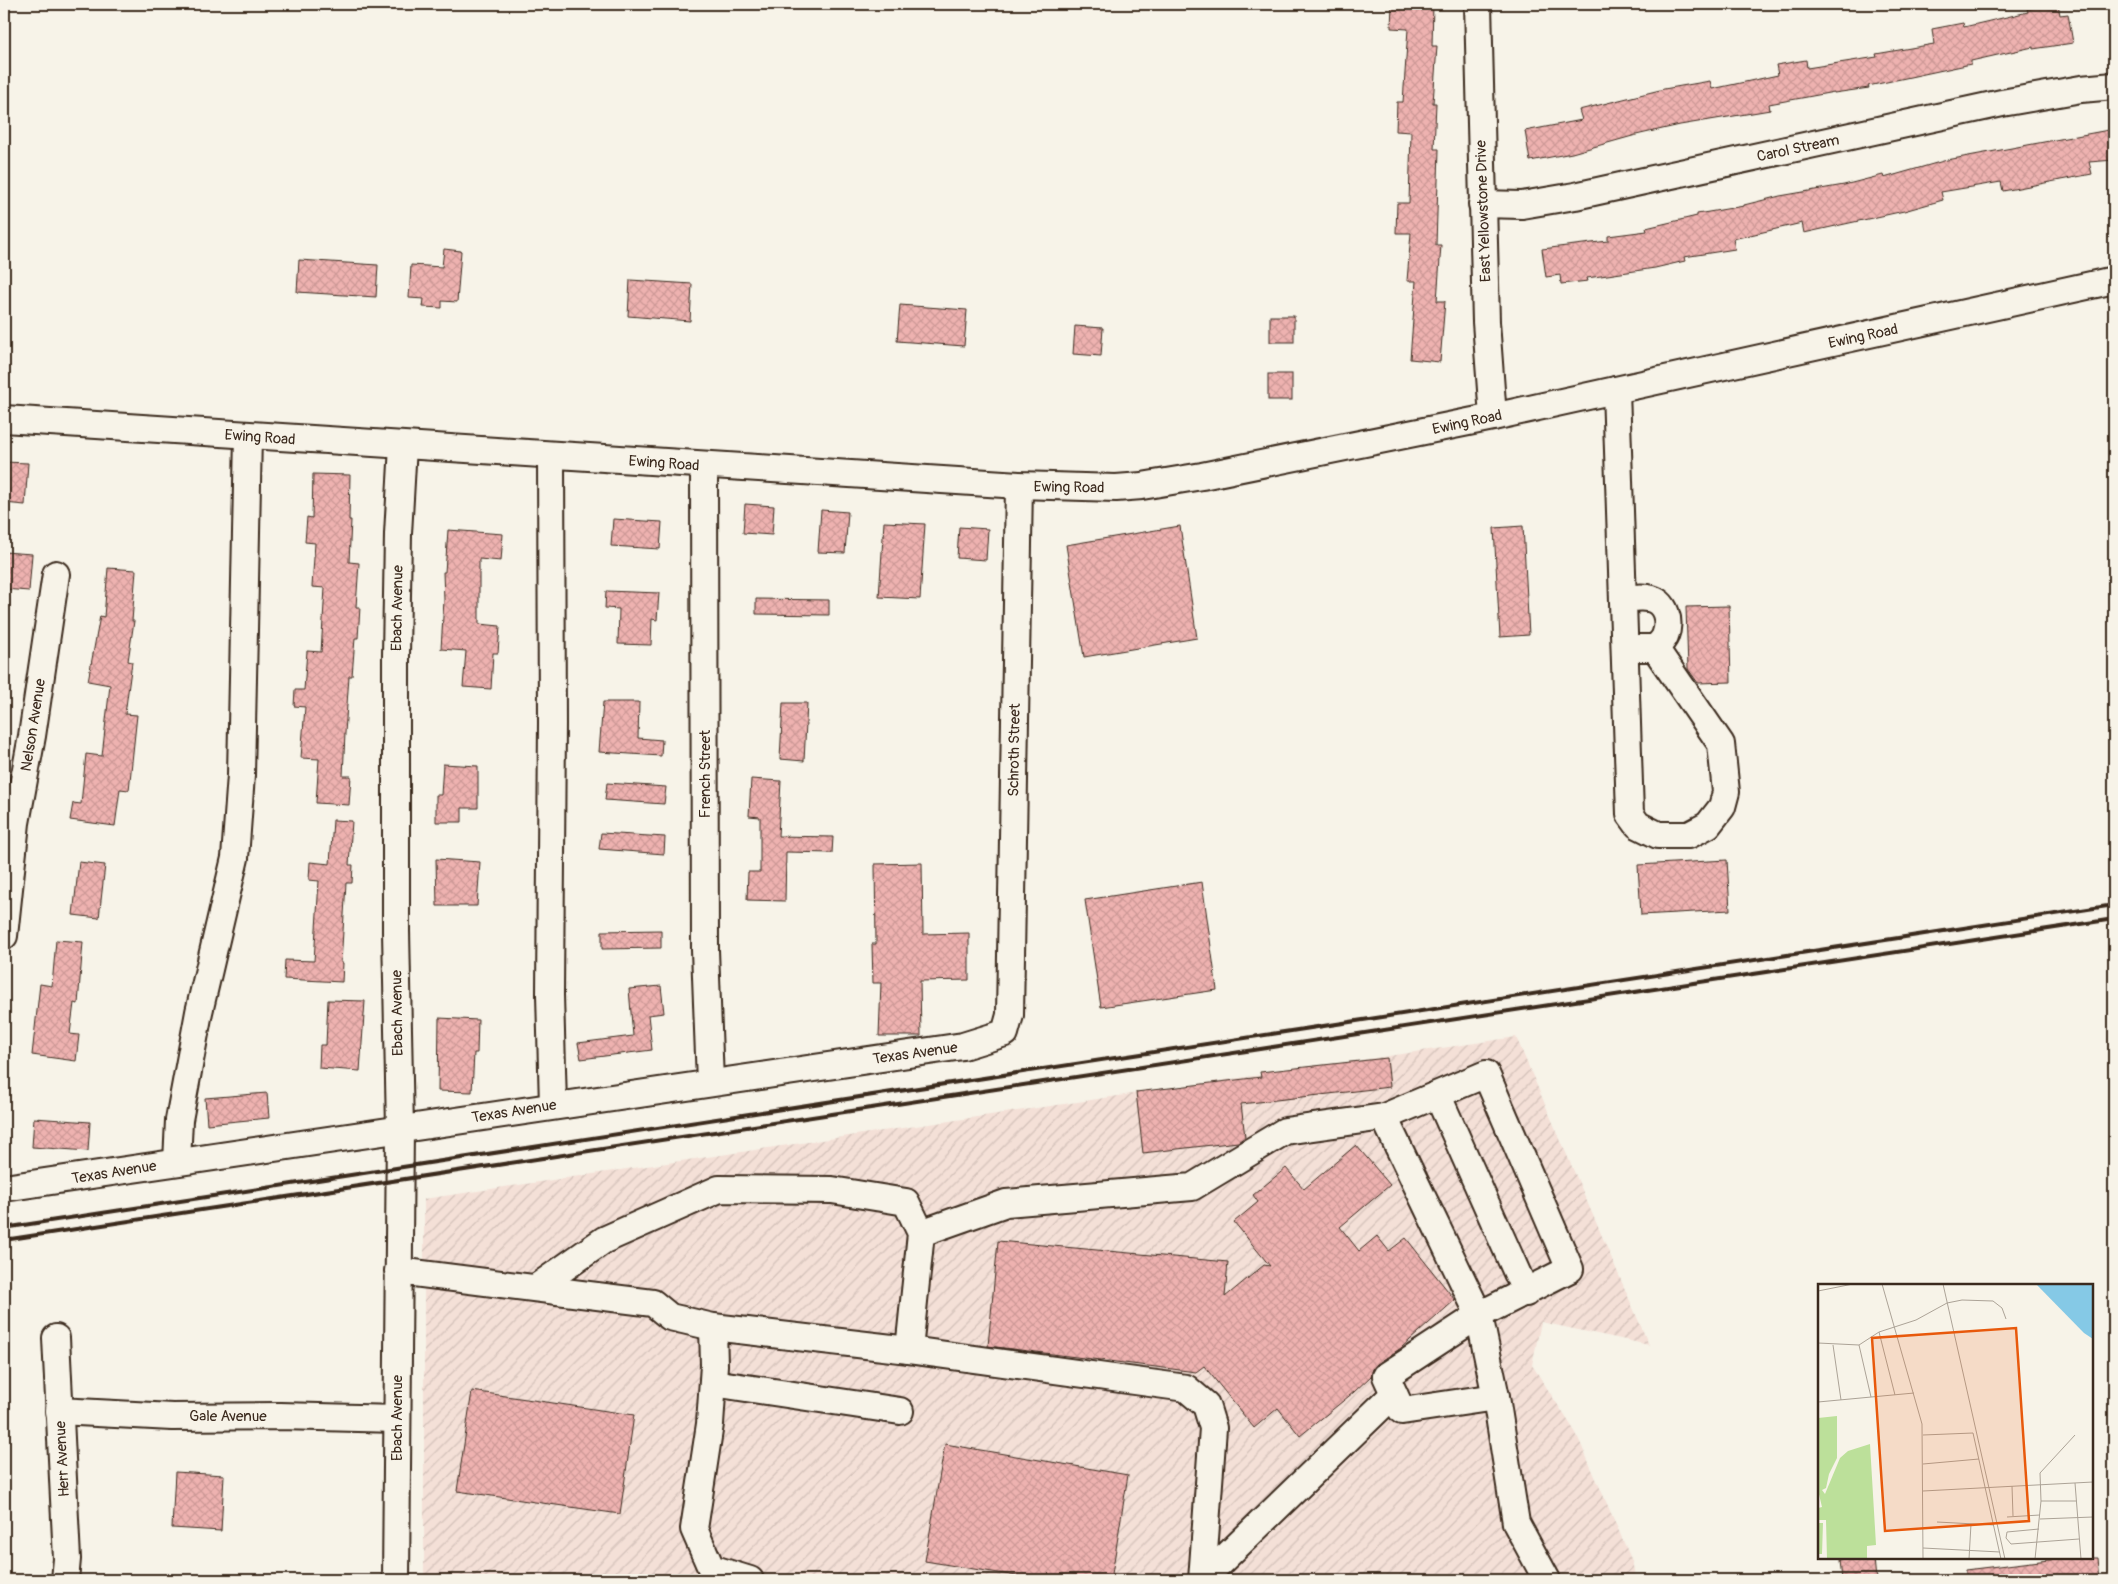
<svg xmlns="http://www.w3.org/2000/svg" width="2118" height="1584" font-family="Pangolin,sans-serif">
<defs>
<pattern id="industrial-furrows" width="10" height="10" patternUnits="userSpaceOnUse" patternTransform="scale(1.25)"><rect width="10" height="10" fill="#f4e0d7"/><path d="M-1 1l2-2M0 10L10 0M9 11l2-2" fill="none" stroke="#d2c0b8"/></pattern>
<pattern id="building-cross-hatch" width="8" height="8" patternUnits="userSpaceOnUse" patternTransform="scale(1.25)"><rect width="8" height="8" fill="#eeb2b0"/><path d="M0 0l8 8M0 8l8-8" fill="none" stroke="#cd9997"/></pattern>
</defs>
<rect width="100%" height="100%" fill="#f7f3e8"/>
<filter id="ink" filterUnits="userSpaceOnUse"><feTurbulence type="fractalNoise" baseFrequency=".02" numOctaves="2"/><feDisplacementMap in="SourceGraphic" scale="10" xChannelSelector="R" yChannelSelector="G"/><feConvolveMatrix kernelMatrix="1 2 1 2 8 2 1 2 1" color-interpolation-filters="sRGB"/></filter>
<g filter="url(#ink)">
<polygon fill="url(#industrial-furrows)" points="1516,1037 1649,1345 1541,1322 1532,1365 1576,1433 1632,1561 1636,1580 424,1580 424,1199"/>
<g fill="url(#building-cross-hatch)" stroke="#3b2a1e">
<polygon points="1392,4 1433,4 1432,46 1437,46 1433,103 1436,103 1434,149 1439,149 1436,245 1441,245 1437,301 1445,301 1440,362 1410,359 1416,281 1407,281 1411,233 1396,233 1397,203 1409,203 1411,132 1396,131 1397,102 1403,102 1408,29 1391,28"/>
<polygon points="2058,4 2060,15 2068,14 2073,43 2033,49 2033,47 1971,61 1971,64 1868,86 1869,88 1834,93 1834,92 1769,104 1770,110 1680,125 1636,135 1572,153 1530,161 1525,131 1582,120 1579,110 1664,89 1710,81 1712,89 1778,75 1776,65 1806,60 1807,68 1877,57 1876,54 1934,44 1932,29 1963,23 1964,27 2028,12 2027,9"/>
<polygon points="2114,129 2114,160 2089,162 2092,174 2003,191 2001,182 1941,192 1943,200 1904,211 1804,233 1802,223 1733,239 1735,249 1684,257 1685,261 1655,268 1587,278 1588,281 1561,284 1560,275 1546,277 1542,249 1608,241 1608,236 1647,231 1646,228 1697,216 1697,214 1744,206 1744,205 1780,196 1844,185 1883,175 1884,178 1947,160"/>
<polygon points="444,249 461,251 457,302 442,301 442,308 423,307 424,299 409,298 411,265 442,267"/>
<polygon points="299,260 378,265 376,297 297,292"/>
<polygon points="630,280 692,284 690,321 628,316"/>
<polygon points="900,305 967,310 964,346 897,341"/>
<rect x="1270" y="316" width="24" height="26"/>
<polygon points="1075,326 1103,328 1101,356 1073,354"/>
<rect x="1268" y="374" width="24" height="26"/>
<polygon points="4,462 28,463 25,505 4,503"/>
<polygon points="313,474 350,475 349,520 351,520 349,562 359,563 356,607 360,607 358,638 355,638 352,676 349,676 345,733 343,776 351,776 349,805 316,803 319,759 301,758 305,707 294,706 295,690 304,690 307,651 321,652 325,588 312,587 315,543 305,542 307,517 312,518"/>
<polygon points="745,504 774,506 772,535 743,533"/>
<polygon points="821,510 848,512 845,553 818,552"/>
<polygon points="613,519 662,522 660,549 611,546"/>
<polygon points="884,522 925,524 920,599 879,597"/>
<polygon points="1180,526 1197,638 1084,657 1066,545"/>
<polygon points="1523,526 1529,635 1500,637 1494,528"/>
<polygon points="959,527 988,529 986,560 957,558"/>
<polygon points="448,530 503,534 501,561 479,559 479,624 500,626 498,653 493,653 491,689 463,687 466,651 441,649 444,600 443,572 445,572"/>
<polygon points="4,552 32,554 29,591 4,589"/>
<polygon points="108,568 136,570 132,621 134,621 128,661 132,662 125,714 137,715 129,790 120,789 115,826 70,820 73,803 81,804 86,754 102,756 110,685 88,681 100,616 104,617"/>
<polygon points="606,591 659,593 657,620 652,619 651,645 618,644 619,609 605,608"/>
<polygon points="756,599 829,600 829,615 756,614"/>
<polygon points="1729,606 1731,682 1698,683 1688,669 1686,607"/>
<polygon points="603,702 639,702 638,738 662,740 661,756 599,752"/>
<polygon points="783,703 807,703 804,761 780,759"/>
<polygon points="443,764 478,766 478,808 462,808 462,822 436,822 436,795 441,795"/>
<polygon points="751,779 781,781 778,836 833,837 832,853 786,852 785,901 747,900 748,872 760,872 760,817 749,816"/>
<polygon points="607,783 666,787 664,804 605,800"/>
<polygon points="333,820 352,821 349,865 353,865 352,883 346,883 341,963 343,963 342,982 284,979 285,960 314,961 319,881 309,880 310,862 330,864"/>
<polygon points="601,833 665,837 664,854 599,849"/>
<polygon points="436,859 480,862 477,906 437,906"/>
<polygon points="1727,860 1730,910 1641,915 1638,865"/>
<polygon points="79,862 105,865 99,918 73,915"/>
<polygon points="922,863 923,934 969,933 969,980 920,981 921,1036 879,1036 881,983 873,983 872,944 876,944 875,864"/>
<polygon points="1202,882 1217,990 1101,1007 1085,900"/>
<polygon points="661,930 661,948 602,949 602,931"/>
<polygon points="56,940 83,942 78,1004 74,1003 70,1034 79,1035 76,1061 32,1055 40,984 52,986"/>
<polygon points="661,986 664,1013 648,1015 652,1050 581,1059 578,1043 633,1036 629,989"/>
<polygon points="328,1000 365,1001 360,1071 319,1068 320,1045 326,1045"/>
<polygon points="439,1018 478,1020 477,1053 474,1053 472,1092 438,1091"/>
<polygon points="1387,1058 1390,1087 1241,1104 1245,1137 1238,1142 1143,1153 1136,1092 1261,1077 1260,1072"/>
<polygon points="267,1093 269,1118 207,1124 205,1098"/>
<polygon points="34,1118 90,1122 88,1151 32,1147"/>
<polygon points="1356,1145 1390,1185 1340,1227 1359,1251 1377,1236 1389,1251 1406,1238 1455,1300 1401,1348 1377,1364 1373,1369 1371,1376 1354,1392 1300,1436 1278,1408 1254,1428 1204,1366 1196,1372 988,1346 998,1241 1228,1262 1225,1297 1264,1265 1270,1266 1234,1222 1258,1202 1253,1195 1286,1168 1304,1189"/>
<polygon points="472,1391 634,1415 620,1514 457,1491"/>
<polygon points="945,1444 1128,1475 1111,1580 1041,1580 925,1561"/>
<polygon points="175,1472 224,1475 221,1531 172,1528"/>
<polygon points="1858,1558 1874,1558 1876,1580 1842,1580 1840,1560"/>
<polygon points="2065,1558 2098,1558 2100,1580 1965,1580 1965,1570"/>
</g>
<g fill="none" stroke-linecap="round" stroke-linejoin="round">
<g stroke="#3b2a1e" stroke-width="30">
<g id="minor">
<polyline points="1478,4 1486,322 1493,417"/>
<polyline points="1482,204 1522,205 1575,196 2002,103 2081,89 2114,86"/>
<polyline points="1616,390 1630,814 1638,825 1658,835 1689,835 1708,825 1722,807 1726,792 1721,744 1655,648 1625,648"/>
<polyline points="4,419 1019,485 1116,488 1142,486 1202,476 1493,417 2114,280"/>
<polyline points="551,456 552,723 550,995 553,1105"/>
<polyline points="704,466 705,950 710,1082"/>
<path d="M1624,599C1631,598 1640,597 1648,598C1666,601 1671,621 1665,636C1663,641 1658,645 1655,648"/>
<polyline points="4,936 16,823 32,736 56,574"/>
<polyline points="1438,1096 1526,1293"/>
<polyline points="1384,1117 1479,1315 1496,1397 1516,1523 1547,1580"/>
<polyline points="177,1162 179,1120 199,1012 235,858 241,775 248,436"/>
<polyline points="4,1188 963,1046 1005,1033 1010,1015 1019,485"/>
<polyline points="921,1233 1006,1203 1192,1187 1285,1131 1384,1117 1486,1074 1570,1269 1479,1315 1386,1376 1402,1411 1496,1397"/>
<polyline points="398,1271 653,1303 670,1317 713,1327 909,1350 1186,1388 1206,1405 1213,1428 1202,1580"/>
<polyline points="537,1287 604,1240 719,1189 832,1190 906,1202 921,1233 909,1350"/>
<polyline points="713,1327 714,1365 710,1424 694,1529 711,1568 750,1580"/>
<polyline points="56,1338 67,1559 65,1580"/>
<polyline points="713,1383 900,1411"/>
<polyline points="59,1411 172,1417 280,1416 397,1419"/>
<polyline points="396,1580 400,1129 396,931 396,655 398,534 403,446"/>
<polyline points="1202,1580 1394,1394"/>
</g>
</g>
<use href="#minor" stroke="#f7f3e8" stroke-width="26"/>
<g stroke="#3b2a1e" stroke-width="4">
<polyline points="4,1228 2114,905"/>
<polyline points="4,1240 2114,919"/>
</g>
</g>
</g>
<g text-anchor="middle" stroke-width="4" stroke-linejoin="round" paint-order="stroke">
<g font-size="15" fill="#3b2a1e" stroke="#f7f3e8">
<text transform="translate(1798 148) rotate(-12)" y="5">Carol Stream</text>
<text transform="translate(1483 211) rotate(-92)" y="5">East Yellowstone Drive</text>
<text transform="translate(1863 336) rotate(-12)" y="5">Ewing Road</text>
<text transform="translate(1467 422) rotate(-12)" y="5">Ewing Road</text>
<text transform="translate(260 437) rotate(4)" y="5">Ewing Road</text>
<text transform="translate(664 463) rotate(4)" y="5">Ewing Road</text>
<text transform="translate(1069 487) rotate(1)" y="5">Ewing Road</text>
<text transform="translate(397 608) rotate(-89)" y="5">Ebach Avenue</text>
<text transform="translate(33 725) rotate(-81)" y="5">Nelson Avenue</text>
<text transform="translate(1014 750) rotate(-89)" y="5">Schroth Street</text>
<text transform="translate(705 774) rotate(-90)" y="5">French Street</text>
<text transform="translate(397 1013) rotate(-91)" y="5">Ebach Avenue</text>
<text transform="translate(915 1053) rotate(-8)" y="5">Texas Avenue</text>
<text transform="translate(514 1111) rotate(-9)" y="5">Texas Avenue</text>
<text transform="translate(114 1172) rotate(-9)" y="5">Texas Avenue</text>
<text x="228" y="1421">Gale Avenue</text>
<text transform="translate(397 1418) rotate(-90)" y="5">Ebach Avenue</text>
<text transform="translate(62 1459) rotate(-93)" y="5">Herr Avenue</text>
</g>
</g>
<g transform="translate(1818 1284)">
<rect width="275" height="275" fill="#f7f3e8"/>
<path d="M0,239H5L4,270H0Z" fill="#bce09a"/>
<path d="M19,132V174L11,190L8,204L4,206L7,210L22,174L30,167L52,160L58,261L49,262V275H9L8,236H0V224L4,223L0,206V134Z" fill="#bce09a"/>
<path d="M218,0H275V55L266,49Z" fill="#85c9e6"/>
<path fill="none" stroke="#aca397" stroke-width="1" d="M64,0L104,140L105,275M125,0L187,275M0,7L35,0M61,48L77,111M0,59L41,61L61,48L98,36L129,19L144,16L175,17L184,24L188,35M15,61L23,116M41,61L53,113M0,118L96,109M105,151L155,149L183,275M105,180L161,175M257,199L263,275M194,202L195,232M105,207L275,198M223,217H259M189,233L222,231M222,235L275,233M119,238L176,241M221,245L189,248L188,254L193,260L261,255M105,264L182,268M151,275L153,240M217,275L223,217L222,189L257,151"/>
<path fill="#e8590c" fill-opacity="0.15" stroke="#e8590c" stroke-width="2.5" d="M198,44L211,237L67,247L54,54Z"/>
<rect width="275" height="275" fill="none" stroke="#3b2a1e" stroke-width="2.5"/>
</g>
<rect width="2118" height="1584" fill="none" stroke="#f7f3e8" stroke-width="20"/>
<rect x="10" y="10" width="2098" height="1564" fill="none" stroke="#3b2a1e" stroke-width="2" filter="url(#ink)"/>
</svg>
